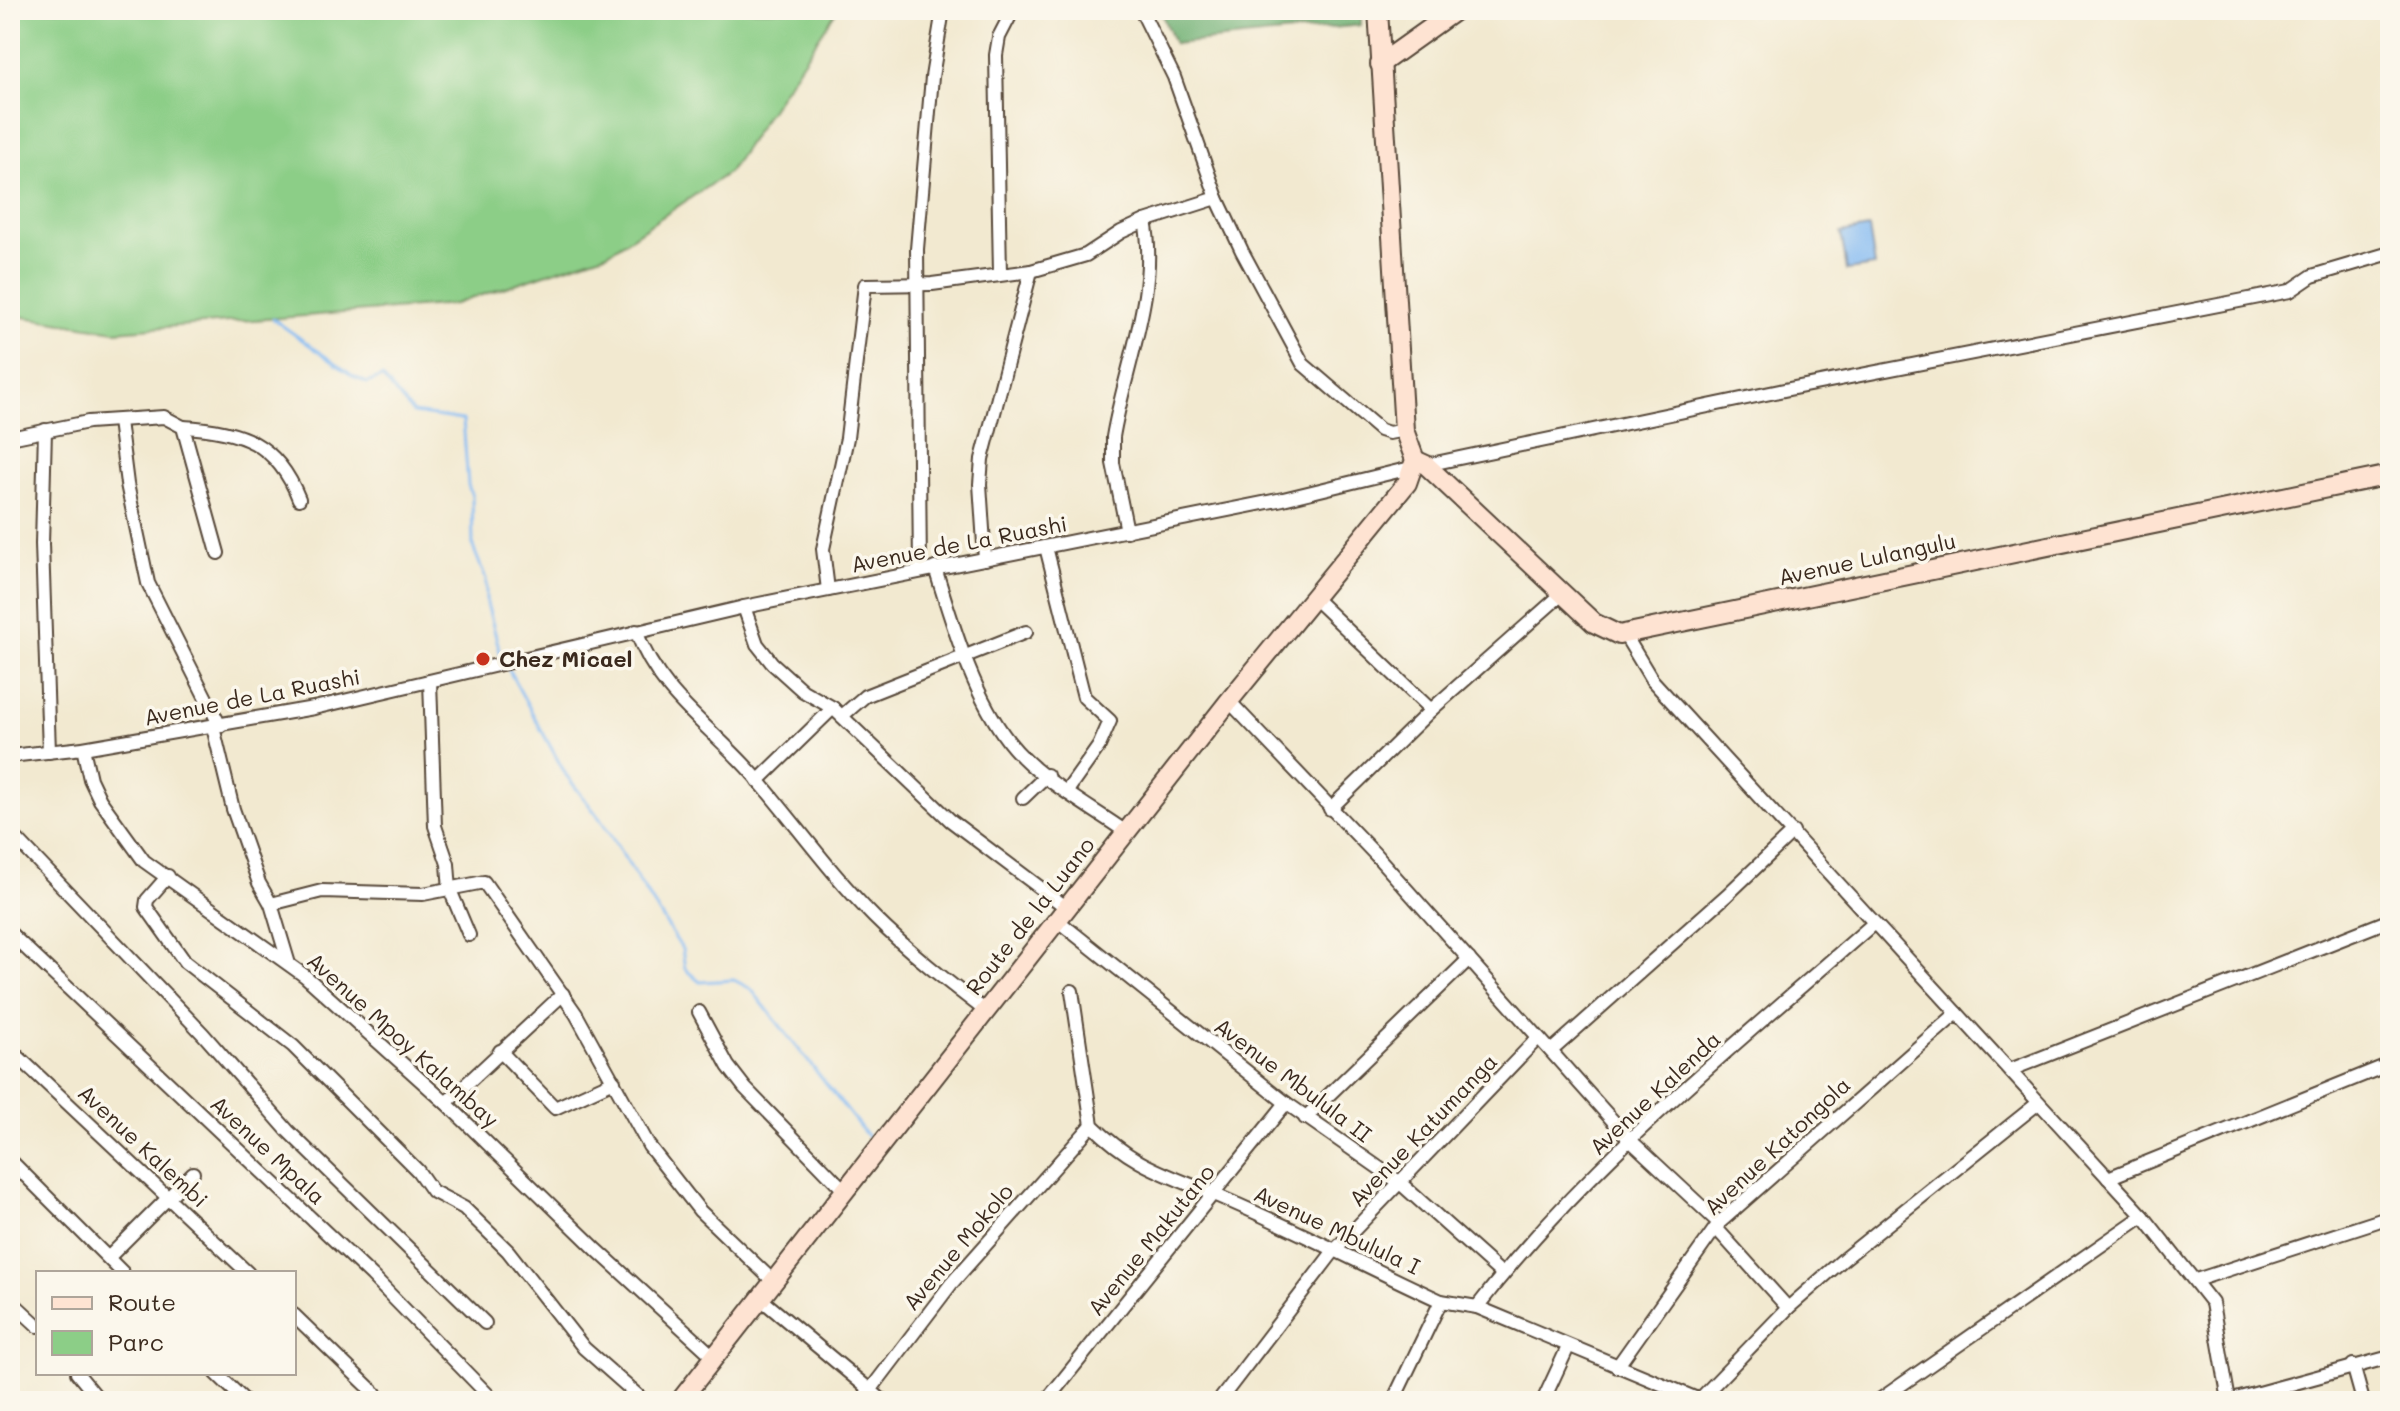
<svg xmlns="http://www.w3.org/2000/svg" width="2400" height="1411" font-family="Mali,sans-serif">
<rect width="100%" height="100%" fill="#fbf7ec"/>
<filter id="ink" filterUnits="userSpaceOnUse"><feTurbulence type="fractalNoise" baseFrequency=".0125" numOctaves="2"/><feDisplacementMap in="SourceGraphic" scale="16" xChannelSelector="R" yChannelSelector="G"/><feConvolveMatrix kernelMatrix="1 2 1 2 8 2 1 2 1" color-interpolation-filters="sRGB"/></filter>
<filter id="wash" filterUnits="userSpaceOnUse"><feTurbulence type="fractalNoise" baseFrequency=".006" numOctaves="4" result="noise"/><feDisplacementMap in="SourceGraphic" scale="32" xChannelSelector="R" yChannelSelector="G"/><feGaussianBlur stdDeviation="1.8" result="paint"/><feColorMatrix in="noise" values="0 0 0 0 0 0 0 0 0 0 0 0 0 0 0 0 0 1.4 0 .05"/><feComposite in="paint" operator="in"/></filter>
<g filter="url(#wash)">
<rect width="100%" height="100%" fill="#f2e9d0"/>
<polygon fill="#8cce87" stroke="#647c52" stroke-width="2" points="10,10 837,10 729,172 608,253 455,304 115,331 10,315"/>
<polygon fill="#71b174" stroke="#566e49" stroke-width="2" points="1160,10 1361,10 1361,25 1174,44"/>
<polygon fill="#83baf3" stroke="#5f7288" stroke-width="2" points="1869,228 1875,266 1847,270 1841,233"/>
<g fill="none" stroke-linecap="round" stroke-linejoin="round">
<g stroke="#83baf3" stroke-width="3">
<polyline points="273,319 353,376 367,383 382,377 413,413 463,420 468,485 472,496 473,547 486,579 486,600 502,659"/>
<polyline points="506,665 566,775 600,819 682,949 685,969 700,982 734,980 751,989 868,1137"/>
</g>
</g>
</g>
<g filter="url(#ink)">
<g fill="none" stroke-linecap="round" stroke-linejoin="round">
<g stroke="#564739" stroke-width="16">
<g id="street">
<polyline points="1141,10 1174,77 1217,198 1242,251 1303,364 1380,430 1389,433 1404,430"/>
<polyline points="1000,274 996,55 999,37 1013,10"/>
<polyline points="119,421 127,484 148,583 220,726"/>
<path d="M183,427C241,430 277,443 299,499"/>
<polyline points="45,430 42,544 49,752"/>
<polyline points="10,438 88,422 164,417 183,427 218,553"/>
<polyline points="1426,465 1789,389 2290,291 2312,276 2390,253"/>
<path d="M1127,531L1113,463V437C1124,370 1159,289 1145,221"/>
<polyline points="1046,547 1084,697 1110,721 1099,746 1067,791"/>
<polyline points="985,559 980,484 982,459 1031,271"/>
<path d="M935,568C953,625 972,694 1009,742C1038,779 1088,805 1126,832"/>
<polyline points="920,571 917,249 932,77 943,10"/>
<polyline points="828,590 823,549 847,438 865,285 932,284 1031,271 1086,255 1121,232 1145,221 1217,198"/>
<polyline points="1315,599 1431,710"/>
<polyline points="744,607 757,644 772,663 803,691 833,708 950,820 1067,908"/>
<path d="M636,631C660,695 707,723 751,772C793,820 829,872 874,917C909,952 948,982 987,1012"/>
<polyline points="1625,635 1652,680 2143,1216 2212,1303 2229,1401 2390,1357"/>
<polyline points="430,681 435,826 448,864 450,890 469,935"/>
<polyline points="1229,701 1375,854 1630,1140 1719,1223"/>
<polyline points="842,716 865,696 1026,632"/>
<polyline points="213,727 233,809 259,883 271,904"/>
<polyline points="83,748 90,779 100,800 144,861 305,976 446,1103 597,1250 714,1357"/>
<polyline points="10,756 83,748 314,708 744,607 1283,499 1415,467"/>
<polyline points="758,781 833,708"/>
<polyline points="1023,798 1047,775"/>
<polyline points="1330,809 1431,710 1563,593"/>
<polyline points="10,832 203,1034 288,1131 485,1323"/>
<polyline points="168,876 147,900 146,907 185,962 293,1046 418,1171 432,1191 464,1208 508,1251 584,1348 644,1401"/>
<polyline points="1057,920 1286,1103 1399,1182 1502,1274"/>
<polyline points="10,933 372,1276 494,1401"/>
<polyline points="289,964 271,904 322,891 423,894 484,882 576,1014 649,1146 700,1211 774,1282"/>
<path d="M1072,991L1092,1125C1134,1166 1161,1172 1213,1194C1290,1226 1365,1266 1441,1301L1477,1307L1702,1401"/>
<polyline points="699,1012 728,1066 745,1088 844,1190"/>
<polyline points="10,1049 248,1273"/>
<polyline points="500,1051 555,1108 614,1081"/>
<polyline points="1551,1051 1727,895 1793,832"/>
<polyline points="2010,1070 2390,920"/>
<polyline points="446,1103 563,994"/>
<polyline points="1305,1118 1469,959"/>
<polyline points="10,1160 123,1273"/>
<polyline points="2108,1178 2390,1064"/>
<polyline points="1716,1228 1788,1308"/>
<polyline points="109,1257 193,1173"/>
<polyline points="2196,1280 2390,1217"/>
<polyline points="761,1299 883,1401"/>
<polyline points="10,1300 38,1326"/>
<path d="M1477,1307C1589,1161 1737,1044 1874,923"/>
<polyline points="294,1315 383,1401"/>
<polyline points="2353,1365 2363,1401"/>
<polyline points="1617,1367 1719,1223 1957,1013"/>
<polyline points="77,1373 100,1401"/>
<polyline points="216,1373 245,1401"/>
<polyline points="1699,1400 1788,1308 1845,1258 2037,1104"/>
<polyline points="862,1401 951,1284 1092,1125"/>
<polyline points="1046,1401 1286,1103"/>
<polyline points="1219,1401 1333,1252 1538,1038"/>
<polyline points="1393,1401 1441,1301"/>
<polyline points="1543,1401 1568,1347"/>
<polyline points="1878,1401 2143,1216"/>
</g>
</g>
<g stroke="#564739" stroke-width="22">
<g id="secondary">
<polyline points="1380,64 1456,10"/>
<polyline points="1415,460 1426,465 1594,623 1619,635 2390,475"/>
<polyline points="680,1401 1229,701 1407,483 1415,460 1404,430 1378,10"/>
</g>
</g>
<use href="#street" stroke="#fff" stroke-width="12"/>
<use href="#secondary" stroke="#fee3d2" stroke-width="18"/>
</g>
</g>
<circle fill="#c8321e" stroke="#fbf7ec" stroke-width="3" cx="483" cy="659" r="8"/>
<g text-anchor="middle" stroke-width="7" stroke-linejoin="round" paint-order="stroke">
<g font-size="22" fill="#3b2a1e" stroke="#fbf7ec">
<text transform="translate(959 544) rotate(-11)" y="8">Avenue de La Ruashi</text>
<text transform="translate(1867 559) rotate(-12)" y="8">Avenue Lulangulu</text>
<text transform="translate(252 697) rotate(-11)" y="8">Avenue de La Ruashi</text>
<text transform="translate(1030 916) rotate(-52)" y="8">Route de la Luano</text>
<text transform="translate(403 1040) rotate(42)" y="8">Avenue Mpoy Kalambay</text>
<text transform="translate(1293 1080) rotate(37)" y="8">Avenue Mbulula II</text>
<text transform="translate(1655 1093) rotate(-43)" y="8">Avenue Kalenda</text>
<text transform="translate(1423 1130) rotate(-46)" y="8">Avenue Katumanga</text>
<text transform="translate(143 1146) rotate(43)" y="8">Avenue Kalembi</text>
<text transform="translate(1777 1146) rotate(-43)" y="8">Avenue Katongola</text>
<text transform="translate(268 1150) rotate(43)" y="8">Avenue Mpala</text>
<text transform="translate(1337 1230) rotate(25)" y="8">Avenue Mbulula I</text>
<text transform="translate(1151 1240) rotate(-51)" y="8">Avenue Makutano</text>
<text transform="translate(958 1247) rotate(-50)" y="8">Avenue Mokolo</text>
</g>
<g font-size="22" font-weight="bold" fill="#3b2a1e" stroke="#fbf7ec" text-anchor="start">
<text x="499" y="667">Chez Micael</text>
</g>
</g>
<rect width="2400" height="1411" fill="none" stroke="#fbf7ec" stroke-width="40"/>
<rect x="36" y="1271" width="260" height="104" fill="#fbf7ec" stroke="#aea59a" stroke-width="2"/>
<rect x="52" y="1297" width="40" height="12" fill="#fee3d2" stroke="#aea59a" stroke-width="2"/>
<text x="108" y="1311" font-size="24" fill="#3b2a1e">Route</text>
<rect x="52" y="1331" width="40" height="24" fill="#8cce87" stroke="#aea59a" stroke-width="2"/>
<text x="108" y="1351" font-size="24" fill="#3b2a1e">Parc</text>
</svg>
